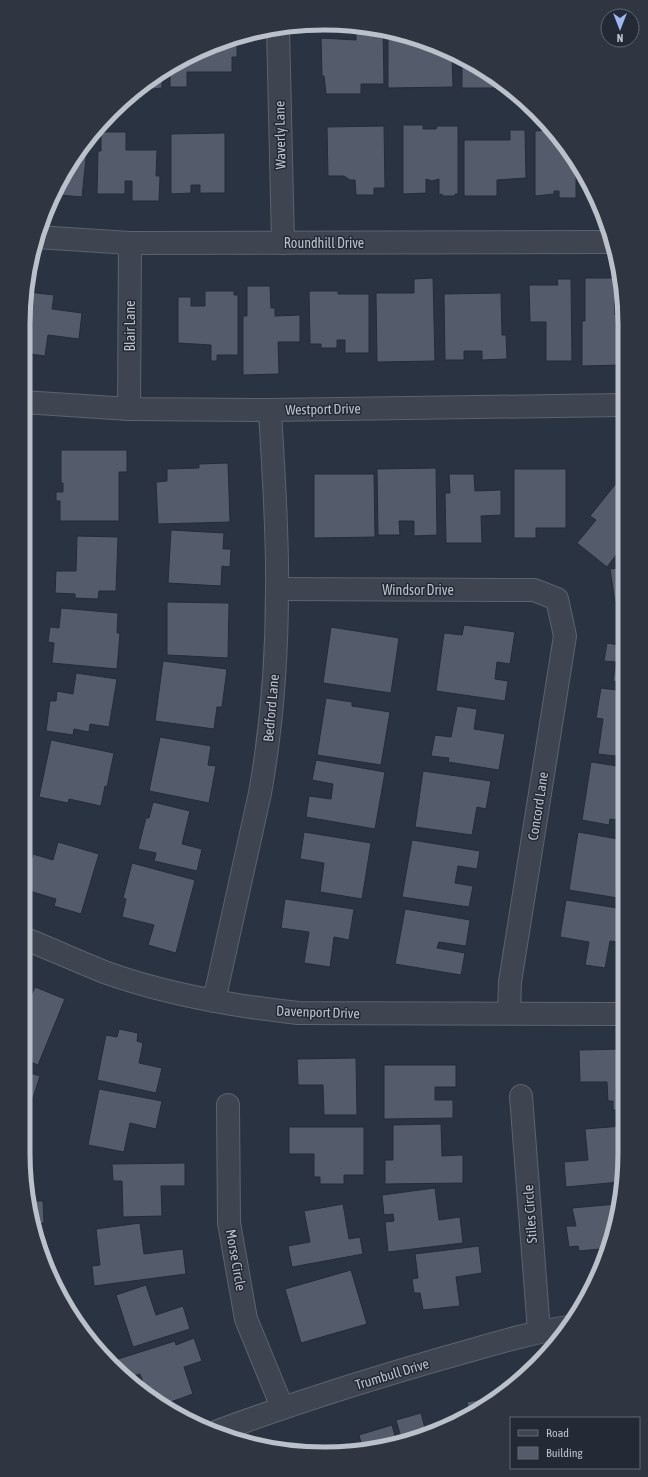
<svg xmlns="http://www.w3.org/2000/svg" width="648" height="1477" font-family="'Asap Condensed',sans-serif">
<rect width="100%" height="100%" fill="#2a3341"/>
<g fill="#545c6c" stroke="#252c38">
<polygon points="356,25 383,30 384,84 361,84 361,94 326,94 324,76 322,76 321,38 356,40"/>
<polygon points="388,31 421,39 452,55 453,87 388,88"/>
<polygon points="237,37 237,57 232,57 232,72 187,72 187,87 170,87 170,67 191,54"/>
<polygon points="462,60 491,74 508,88 462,88"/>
<polygon points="162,72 162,88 135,91 141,85"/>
<polygon points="403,125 423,125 423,129 436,129 437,126 458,126 458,194 455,194 455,196 442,196 442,194 439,195 439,179 432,181 426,179 426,193 403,194"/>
<polygon points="384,126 385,188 374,188 374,195 356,195 355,180 350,180 344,176 328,176 327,127"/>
<polygon points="510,130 525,130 526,178 497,180 497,196 464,196 464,140 510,140"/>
<polygon points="553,130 581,175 576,175 576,198 559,198 559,191 554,191 554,194 535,196 535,131"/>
<polygon points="101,132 126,132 126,150 157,150 156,176 160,176 159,201 132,201 132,181 125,181 125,194 97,194 98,151 101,151"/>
<polygon points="225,133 225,193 200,193 200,185 191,185 191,193 171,194 171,134"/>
<polygon points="88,139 82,197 59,195 60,181 63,173"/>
<polygon points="433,278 435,361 377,362 376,293 414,293 414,279"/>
<polygon points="585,278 615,278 615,315 622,315 621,365 582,366 582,321 585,321"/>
<polygon points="557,279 571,279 572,361 546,361 546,322 530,322 529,285 558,285"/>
<polygon points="247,286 270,286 271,308 275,308 275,316 300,315 300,342 278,342 279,374 243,375 243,316 247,316"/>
<polygon points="205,291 234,291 234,295 238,295 238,355 217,355 217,361 211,361 211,345 178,343 178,297 191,297 191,306 205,306"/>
<polygon points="309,291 338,291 338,294 369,294 369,353 345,353 345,340 337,340 337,348 321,348 321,344 310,344"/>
<polygon points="28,292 54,295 52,309 82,313 79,339 48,335 45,356 23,353 23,325"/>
<polygon points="501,293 502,335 506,335 507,359 482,360 482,351 464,351 464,360 445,360 444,294"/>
<polygon points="61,450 127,450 127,472 119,472 119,521 60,521 60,501 56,501 56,492 63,492 63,483 61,483"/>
<polygon points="228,463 230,522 158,524 156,482 167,481 167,469 199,468 199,464"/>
<polygon points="436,468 437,535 414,536 414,521 399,521 400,535 378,535 377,469"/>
<polygon points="514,469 566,469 566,528 536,528 536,538 514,538"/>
<polygon points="314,474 374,474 375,537 314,538"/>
<polygon points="449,474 474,474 475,491 501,490 501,515 481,516 482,543 446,543 445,493 450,493"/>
<polygon points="618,481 623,485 623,546 607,567 577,543 596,520 590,516"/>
<polygon points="171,530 224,533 223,549 231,549 230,567 222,566 221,586 168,583"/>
<polygon points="77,536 118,537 116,591 99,591 98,599 75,598 75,594 55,593 56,571 76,571"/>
<polygon points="623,567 623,600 615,602 610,569"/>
<polygon points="167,602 229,603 228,658 167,655"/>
<polygon points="61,608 118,613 117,633 120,633 117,669 52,663 54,643 48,642 50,627 59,628"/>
<polygon points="464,625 515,632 510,664 497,662 495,679 508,681 505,701 436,691 444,633 462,635"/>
<polygon points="331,627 399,638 391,693 323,683"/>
<polygon points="620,630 623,631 624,683 613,681 616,662 604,661 607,643 619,645"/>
<polygon points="163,661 227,669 222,707 217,707 214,729 155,721"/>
<polygon points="76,673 117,679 109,727 90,724 89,732 74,729 73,735 46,731 50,701 56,701 57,691 73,694"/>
<polygon points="601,688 624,691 624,757 598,754 603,719 596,718"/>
<polygon points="326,698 352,702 352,706 390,712 381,765 317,755"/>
<polygon points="457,706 477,709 474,729 505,734 499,770 448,762 449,758 431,756 435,735 451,737"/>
<polygon points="160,737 211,746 208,765 216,766 209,803 149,791"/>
<polygon points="51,740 114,753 107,787 105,786 101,806 69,799 68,803 39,797"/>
<polygon points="316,760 385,772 375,829 306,817 309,796 331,799 333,784 312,780"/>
<polygon points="591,762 624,767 624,821 610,819 609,825 582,820"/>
<polygon points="423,771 491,781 486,809 477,807 472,835 415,827"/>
<polygon points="153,802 190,811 182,844 202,849 197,871 154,861 156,853 138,849 146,818 149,818"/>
<polygon points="304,832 371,843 362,899 320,892 324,863 300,859"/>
<polygon points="578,832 624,840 624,899 569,890"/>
<polygon points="412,840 480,851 477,869 458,866 455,883 473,886 469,907 402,897"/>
<polygon points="58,842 99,854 81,914 54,906 56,899 23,889 33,854 53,860"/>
<polygon points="132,863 195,880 176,953 148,945 154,925 122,917 126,899 123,898"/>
<polygon points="285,899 354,909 349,940 334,937 330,967 304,963 309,932 281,928"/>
<polygon points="566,900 624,909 624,943 610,941 605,968 585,965 589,942 560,937"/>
<polygon points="405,909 470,920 466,946 439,942 437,948 465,953 461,975 395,964"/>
<polygon points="35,987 65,999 38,1065 23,1059 23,997 29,1000"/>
<polygon points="119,1029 138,1033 137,1041 143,1043 139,1063 162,1068 156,1093 97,1080 106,1035 117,1037"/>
<polygon points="621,1049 621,1052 625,1052 625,1110 613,1110 613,1101 608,1101 607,1082 580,1082 579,1050"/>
<polygon points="356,1058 357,1115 324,1115 323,1085 298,1085 297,1059"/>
<polygon points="384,1065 456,1065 456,1087 435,1087 435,1100 453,1100 453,1118 384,1119"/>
<polygon points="23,1071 40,1076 23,1129"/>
<polygon points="99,1089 162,1101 156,1129 130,1123 124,1152 88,1145"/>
<polygon points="441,1124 442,1156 463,1155 463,1183 385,1184 385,1160 393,1160 393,1125"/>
<polygon points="622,1126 625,1154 620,1182 566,1187 564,1162 588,1160 585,1129"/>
<polygon points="289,1127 364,1127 364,1175 344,1175 344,1184 320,1184 320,1177 314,1177 314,1154 289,1154"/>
<polygon points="23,1148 26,1148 29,1191 23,1153"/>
<polygon points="185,1163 185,1186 161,1186 162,1216 123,1217 122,1181 113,1181 112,1164"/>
<polygon points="435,1188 439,1220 460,1217 463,1243 388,1252 385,1222 394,1221 393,1214 384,1215 382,1195"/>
<polygon points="31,1201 43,1201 44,1223 35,1224"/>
<polygon points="343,1204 349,1239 360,1237 363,1254 292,1267 288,1246 310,1242 304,1211"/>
<polygon points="617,1204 609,1250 601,1264 600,1249 579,1251 578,1246 569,1247 566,1226 576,1226 572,1208"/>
<polygon points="140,1223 144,1254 183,1249 186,1274 94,1286 92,1266 100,1265 96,1229"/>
<polygon points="479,1246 482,1273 456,1277 460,1306 423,1310 420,1293 414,1293 412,1279 418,1278 415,1254"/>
<polygon points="351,1270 367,1324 301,1343 285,1289"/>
<polygon points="146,1285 156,1315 183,1306 190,1329 133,1347 116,1295"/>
<polygon points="194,1338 202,1361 184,1367 193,1394 162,1405 146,1391 140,1374 129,1377 122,1371 118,1359 175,1341 176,1345"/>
<polygon points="493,1397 493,1400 470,1415 467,1402"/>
<polygon points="421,1413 426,1432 402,1441 396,1420"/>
<polygon points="392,1425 397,1443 382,1448 363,1450 359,1435"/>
</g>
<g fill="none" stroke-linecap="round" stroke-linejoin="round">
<g stroke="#5c636e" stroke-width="24">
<g id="minor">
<polyline points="278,28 283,243"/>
<polyline points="37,237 130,243 611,242"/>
<polyline points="23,402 129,409 270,410 623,405"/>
<polyline points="129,409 130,243"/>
<polyline points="277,589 534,590 557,599 565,636 510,982 509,1013"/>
<path d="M214,1001L260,793C272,726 277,657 277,589C278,530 273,469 270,410"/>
<polyline points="521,1096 539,1331"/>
<polyline points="228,1105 229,1223 246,1319 282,1407"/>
<path d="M218,1431C294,1403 370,1379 447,1357C487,1346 527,1333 568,1327"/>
</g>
</g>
<g stroke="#5c636e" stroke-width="24">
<path id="tertiary" d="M23,938C51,949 79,962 107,973C169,995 233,1006 298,1013L625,1014"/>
</g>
<use href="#minor" stroke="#3e4551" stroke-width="22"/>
<use href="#tertiary" stroke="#3e4551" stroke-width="22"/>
</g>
<g text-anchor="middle" stroke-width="3" stroke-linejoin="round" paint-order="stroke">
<g font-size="14" fill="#bbc1cb" stroke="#232a36">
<text transform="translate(280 135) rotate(-91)" y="5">Waverly Lane</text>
<text x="324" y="248">Roundhill Drive</text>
<text transform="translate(130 326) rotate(-90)" y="5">Blair Lane</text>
<text transform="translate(323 409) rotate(-1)" y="5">Westport Drive</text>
<text x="418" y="595">Windsor Drive</text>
<text transform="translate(271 708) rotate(-85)" y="5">Bedford Lane</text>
<text transform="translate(538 806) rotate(-81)" y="5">Concord Lane</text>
<text transform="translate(318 1012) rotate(2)" y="5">Davenport Drive</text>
<text transform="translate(530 1214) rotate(-94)" y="5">Stiles Circle</text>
<text transform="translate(236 1260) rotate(80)" y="5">Morse Circle</text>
<text transform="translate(392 1374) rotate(-17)" y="5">Trumbull Drive</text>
</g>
</g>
<path d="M0 0H648V1477H0ZM324 30H324A294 294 0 0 1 618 324V1153A294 294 0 0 1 324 1447H324A294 294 0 0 1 30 1153V324A294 294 0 0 1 324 30Z" fill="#2f3642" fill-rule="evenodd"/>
<path fill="none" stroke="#bbc1cb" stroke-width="5" d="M324 30H324A294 294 0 0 1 618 324V1153A294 294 0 0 1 324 1447H324A294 294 0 0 1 30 1153V324A294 294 0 0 1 324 30Z"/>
<rect x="510" y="1417" width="130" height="52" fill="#232a36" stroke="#606672"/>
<rect x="518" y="1430" width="20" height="6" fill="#3e4551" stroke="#606672"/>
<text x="546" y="1437" font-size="12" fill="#bbc1cb">Road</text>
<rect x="518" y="1447" width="20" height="12" fill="#545c6c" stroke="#606672"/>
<text x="546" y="1457" font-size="12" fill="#bbc1cb">Building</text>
<g transform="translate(620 28) rotate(180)"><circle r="19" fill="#232a36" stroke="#606672"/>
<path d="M0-3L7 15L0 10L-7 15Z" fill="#9cb9ef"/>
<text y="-6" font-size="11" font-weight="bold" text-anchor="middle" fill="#bbc1cb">N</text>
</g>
</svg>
